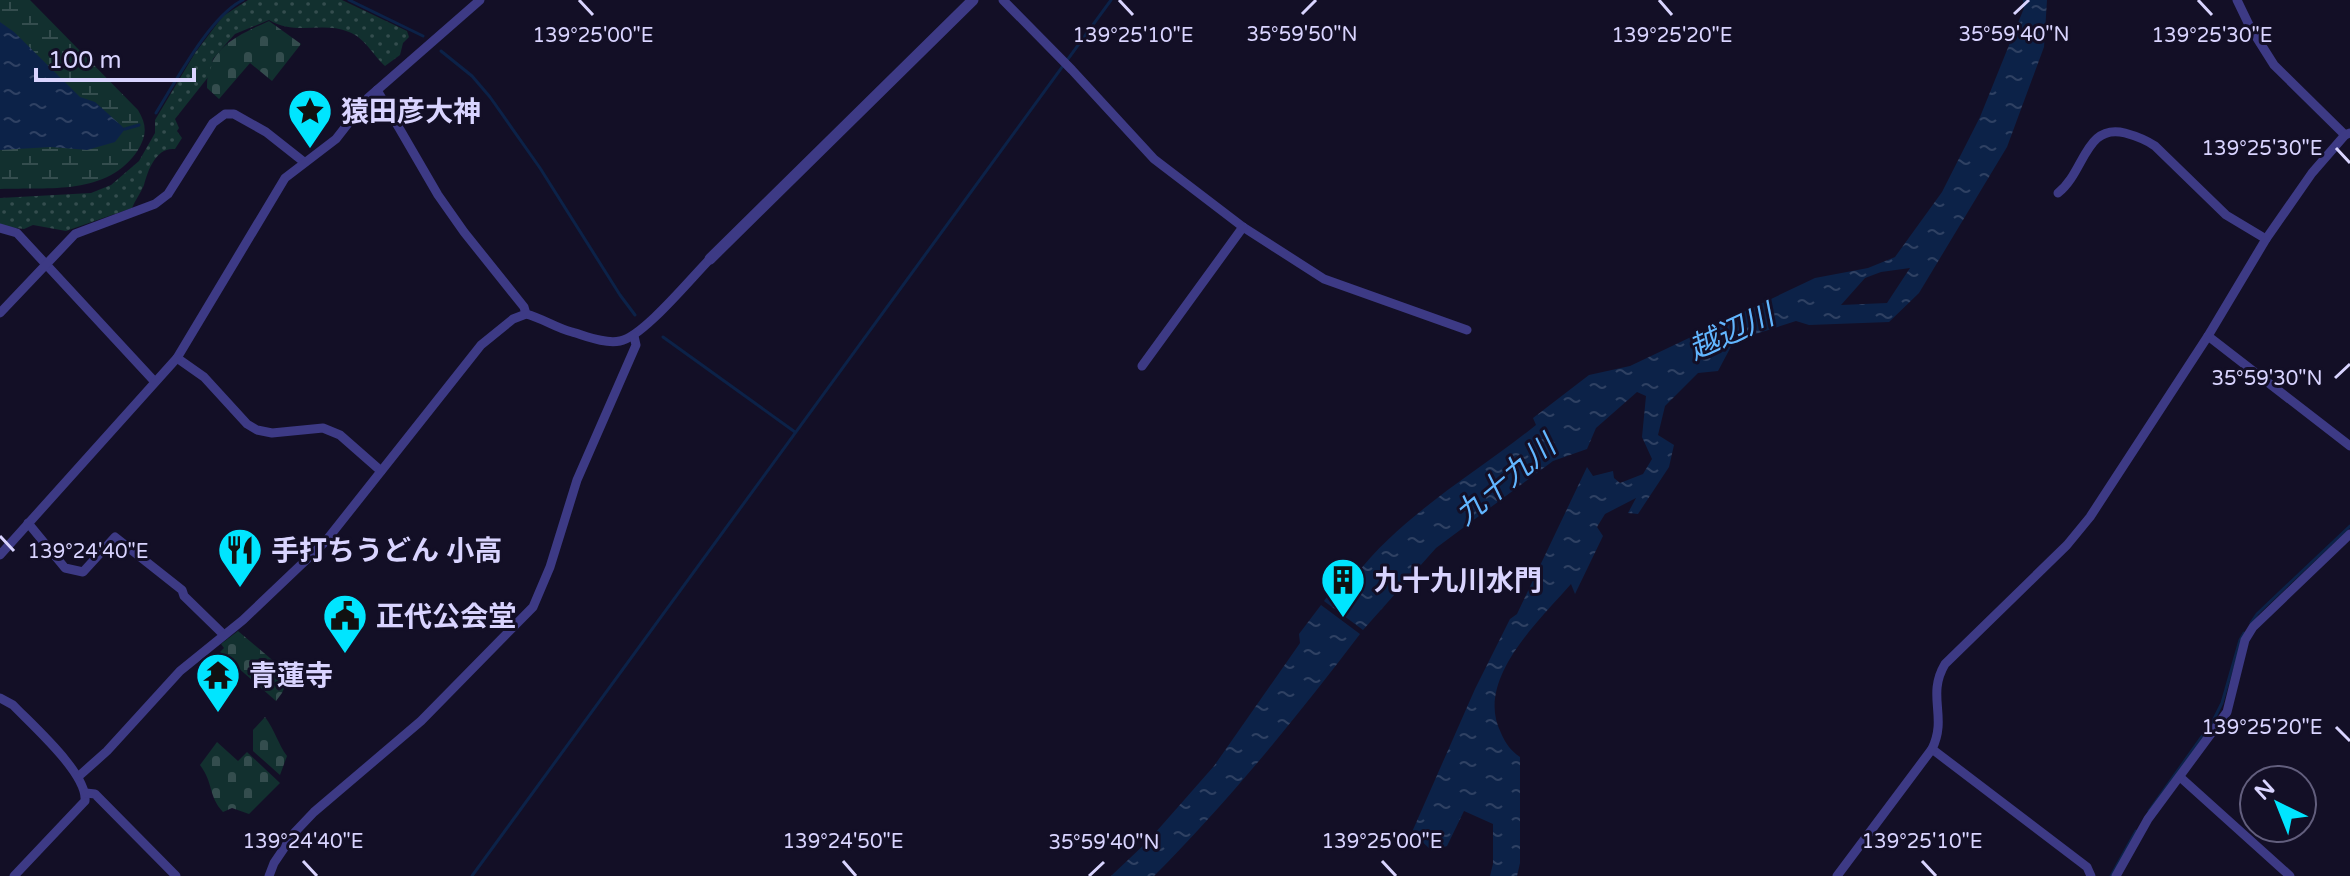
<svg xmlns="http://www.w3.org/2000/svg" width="2350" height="876" font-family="'Varela Round','Noto Sans JP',sans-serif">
<defs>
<pattern id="wetland-marsh" width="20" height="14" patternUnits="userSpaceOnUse" patternTransform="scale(2)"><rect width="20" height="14" fill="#12302f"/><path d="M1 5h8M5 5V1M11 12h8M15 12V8" fill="none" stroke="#344d4e"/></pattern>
<pattern id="cemetery-stones" width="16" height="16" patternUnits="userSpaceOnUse" patternTransform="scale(2)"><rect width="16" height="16" fill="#12302f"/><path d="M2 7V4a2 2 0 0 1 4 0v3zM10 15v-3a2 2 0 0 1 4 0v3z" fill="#344d4e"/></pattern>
<pattern id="park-dots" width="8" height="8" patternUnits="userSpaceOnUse" patternTransform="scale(2)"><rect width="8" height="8" fill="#12302f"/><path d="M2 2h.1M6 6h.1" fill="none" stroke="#344d4e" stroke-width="1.8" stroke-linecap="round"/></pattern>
<pattern id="water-ripples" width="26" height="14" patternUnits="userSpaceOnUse" patternTransform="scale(2)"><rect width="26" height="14" fill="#0c2248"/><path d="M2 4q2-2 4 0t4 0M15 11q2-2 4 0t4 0" fill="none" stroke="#2f4163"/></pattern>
</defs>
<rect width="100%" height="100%" fill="#130f26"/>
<path fill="url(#wetland-marsh)" d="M0,0H30L138,110C147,125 147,135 138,150C108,196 49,187 0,189Z"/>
<g fill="url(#cemetery-stones)">
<path d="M269,21L301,44L272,81L250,63L219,99L207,88C206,48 238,35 269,21Z"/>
<polygon points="238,631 290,675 282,693 276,701 220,652 224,648 221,644"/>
<path d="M265,717C275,730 278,744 287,756L280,775L253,751V730Z"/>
<path d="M217,742L238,761L247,752L280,783L249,814L232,808L223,812C208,796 214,784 200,765Z"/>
</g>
<path fill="url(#park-dots)" d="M248,0H342L407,31L409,37L403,43L400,55L385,66C372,54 365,38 349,32C323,21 295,36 269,20L235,34L225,45L213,59L209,76L175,119L179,128L177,131L182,138L175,149C156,147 148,170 144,185C141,193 135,200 132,208L66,231L33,225L24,229L0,226V198L91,193L111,185L139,161L155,133V120L195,53L223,16Z"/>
<g fill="url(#water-ripples)" fill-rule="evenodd">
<path d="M2023,0H2047L2044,47L2007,147L1919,293L1889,322L1809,325L1796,321L1734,341L1718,371L1698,373L1665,406L1658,435L1674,445L1669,467L1638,514L1628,513L1636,498L1605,514L1597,527L1603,536L1575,594L1571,584C1539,621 1474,680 1501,733C1506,744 1510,750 1520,757V863L1517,876H1490L1493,864V824L1464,811L1447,846L1432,851L1412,832L1475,689L1510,619L1517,614L1587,467L1593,476L1613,471L1614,478L1620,483L1643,474L1652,459L1642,437L1646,396L1637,392L1596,428L1587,449L1553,461L1436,548L1363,630L1324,601L1347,570L1356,575C1403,514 1476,473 1536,425L1533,418L1589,375L1630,366L1815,278L1868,268L1895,257L1942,192L1980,117L2024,8ZM1910,268L1887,303L1841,305L1865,278L1881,272Z"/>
<polygon points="0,22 14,32 80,97 95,102 125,129 115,142 87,150 51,147 0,150"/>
<path d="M1321,605L1360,634C1296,718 1228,802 1154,876H1111L1148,841L1214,766L1300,643L1299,634Z"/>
</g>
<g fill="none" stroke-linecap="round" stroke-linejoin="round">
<g stroke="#0c2248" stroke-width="3">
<polyline points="349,0 423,36"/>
<polyline points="441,51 472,76 490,97 540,168 620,295 635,315"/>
<path d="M156,113C176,81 210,16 243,0"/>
<polyline points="125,129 139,125"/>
<polyline points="663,337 795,432"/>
<polyline points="2251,623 2257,614 2350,526"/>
<polyline points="2149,811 2213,721 2222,703 2240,640 2244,633"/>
<polyline points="472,876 1111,0"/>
<polyline points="2111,876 2136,831"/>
</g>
<g stroke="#3d3a85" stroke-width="9">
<polyline points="1003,0 1072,70 1154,159 1243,227 1324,279 1467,330"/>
<polyline points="2237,0 2250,27 2274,65 2345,135"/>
<polyline points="377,90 438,195 464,232 524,307 526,314"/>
<path d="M2058,193C2085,172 2085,123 2125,133C2136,136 2145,139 2155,146L2226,215L2266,239"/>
<polyline points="0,228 17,233 155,382"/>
<polyline points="0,313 75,234 155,204 168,194 213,123 225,114 234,114 266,132 304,162"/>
<polyline points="2208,336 2350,446"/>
<polyline points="177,358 204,377 247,424 257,430 272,433 323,428 340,435 381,471"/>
<polyline points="1142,366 1243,227"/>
<polyline points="28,523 65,568 83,572 115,537 182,590 184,596 224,635"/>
<polyline points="0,555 177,358 285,178 336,139 368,98 480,0"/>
<path d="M0,698L13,705C32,725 88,774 85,801L14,876"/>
<polyline points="1932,749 2087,867 2091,876"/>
<path d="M79,776L107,751L180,671L243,620L325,542L481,345L513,319L526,314C542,318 556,328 572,332C586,336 605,344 620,341C643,337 691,278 710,259"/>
<polyline points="2180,777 2290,876"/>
<polyline points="86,793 95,794 176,876"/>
<polyline points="269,876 274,863 295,832 314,812 421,721 533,607 550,567 577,480 636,345 634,336"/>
<path d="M1837,876L1932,749C1948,716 1926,696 1945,664L2067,545L2090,517L2208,336L2266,239L2312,173L2345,135L2350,133"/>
<polyline points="2116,876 2148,819 2227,712 2245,640 2253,627 2350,534"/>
</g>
<polyline stroke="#3d3a85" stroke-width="11" points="710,259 973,0"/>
</g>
<path fill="none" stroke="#d9d4ff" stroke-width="3" d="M579,0L593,15M1119,0L1133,15M1659,0L1672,15M2198,0L2212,15M1302,14L1316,0M2014,14L2029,0M2336,148L2350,163M2335,378L2350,364M0,536L14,551M2336,727L2350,741M303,861L317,876M843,861L856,876M1382,861L1396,876M1922,861L1936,876M1089,876L1104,862"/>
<defs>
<g id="sight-pin" transform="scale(2.3)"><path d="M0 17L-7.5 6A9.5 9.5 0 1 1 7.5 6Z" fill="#00e5ff" stroke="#130f26"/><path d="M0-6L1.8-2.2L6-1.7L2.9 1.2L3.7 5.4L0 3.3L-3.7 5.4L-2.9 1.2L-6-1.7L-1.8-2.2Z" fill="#111"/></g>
<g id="restaurant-pin" transform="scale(2.3)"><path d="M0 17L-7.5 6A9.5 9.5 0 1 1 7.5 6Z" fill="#00e5ff" stroke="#130f26"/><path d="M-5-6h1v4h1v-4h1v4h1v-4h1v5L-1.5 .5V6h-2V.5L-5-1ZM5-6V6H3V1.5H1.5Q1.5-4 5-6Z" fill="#111"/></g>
<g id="building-pin" transform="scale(2.3)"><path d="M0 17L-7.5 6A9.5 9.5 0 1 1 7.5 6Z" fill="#00e5ff" stroke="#130f26"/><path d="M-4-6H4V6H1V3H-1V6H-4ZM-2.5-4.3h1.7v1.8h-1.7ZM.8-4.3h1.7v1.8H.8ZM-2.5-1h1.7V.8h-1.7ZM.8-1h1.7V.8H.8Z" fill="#111"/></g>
<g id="civic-pin" transform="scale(2.3)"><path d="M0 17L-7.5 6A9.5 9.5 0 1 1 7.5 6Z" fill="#00e5ff" stroke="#130f26"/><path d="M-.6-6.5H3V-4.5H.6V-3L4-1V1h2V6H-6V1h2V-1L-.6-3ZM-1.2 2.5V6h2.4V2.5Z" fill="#111"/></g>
<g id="temple-pin" transform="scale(2.3)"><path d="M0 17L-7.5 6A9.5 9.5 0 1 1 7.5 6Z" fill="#00e5ff" stroke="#130f26"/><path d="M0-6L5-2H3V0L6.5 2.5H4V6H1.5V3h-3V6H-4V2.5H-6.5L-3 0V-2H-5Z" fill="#111"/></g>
</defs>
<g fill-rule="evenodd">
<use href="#sight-pin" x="310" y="111"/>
<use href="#restaurant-pin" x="240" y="550"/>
<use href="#building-pin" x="1343" y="580"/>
<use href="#civic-pin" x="345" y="616"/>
<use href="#temple-pin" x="218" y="675"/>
</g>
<g text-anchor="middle" stroke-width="6" stroke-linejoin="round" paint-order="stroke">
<g font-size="28" font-weight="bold" fill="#d9d4ff" stroke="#130f26" text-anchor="start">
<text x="341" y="121">猿田彦大神</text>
<text x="271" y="560">手打ちうどん 小高</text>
<text x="1374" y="590">九十九川水門</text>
<text x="376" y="626">正代公会堂</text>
<text x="249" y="685">青蓮寺</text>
</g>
<g font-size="30" font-style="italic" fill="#62b6ff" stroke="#130f26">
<text transform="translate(1731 332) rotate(-25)" y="10">越辺川</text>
<text transform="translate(1505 480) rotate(-40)" y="10">九十九川</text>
</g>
</g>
<g font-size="20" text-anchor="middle" fill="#d9d4ff" stroke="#130f26" stroke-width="6" stroke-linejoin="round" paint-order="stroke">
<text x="1302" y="41">35°59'50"N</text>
<text x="2014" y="41">35°59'40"N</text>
<text x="1133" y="42">139°25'10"E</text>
<text x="593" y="42">139°25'00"E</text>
<text x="1672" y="42">139°25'20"E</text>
<text x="2212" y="42">139°25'30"E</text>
<text x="2262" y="155">139°25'30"E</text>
<text x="2267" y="385">35°59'30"N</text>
<text x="88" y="558">139°24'40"E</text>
<text x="2262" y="734">139°25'20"E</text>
<text x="303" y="848">139°24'40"E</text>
<text x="843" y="848">139°24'50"E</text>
<text x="1382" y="848">139°25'00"E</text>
<text x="1922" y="848">139°25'10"E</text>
<text x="1104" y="849">35°59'40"N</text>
</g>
<g transform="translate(2278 804) rotate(317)"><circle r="38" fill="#130f26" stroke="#625e7d" stroke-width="2"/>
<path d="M0-6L14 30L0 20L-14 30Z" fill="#00e5ff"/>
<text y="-12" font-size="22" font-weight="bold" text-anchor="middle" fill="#d9d4ff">N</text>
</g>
<path d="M36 68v12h158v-12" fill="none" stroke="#d9d4ff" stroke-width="4"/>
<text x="48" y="68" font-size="24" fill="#d9d4ff" stroke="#130f26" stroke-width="6" paint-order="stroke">100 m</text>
</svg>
